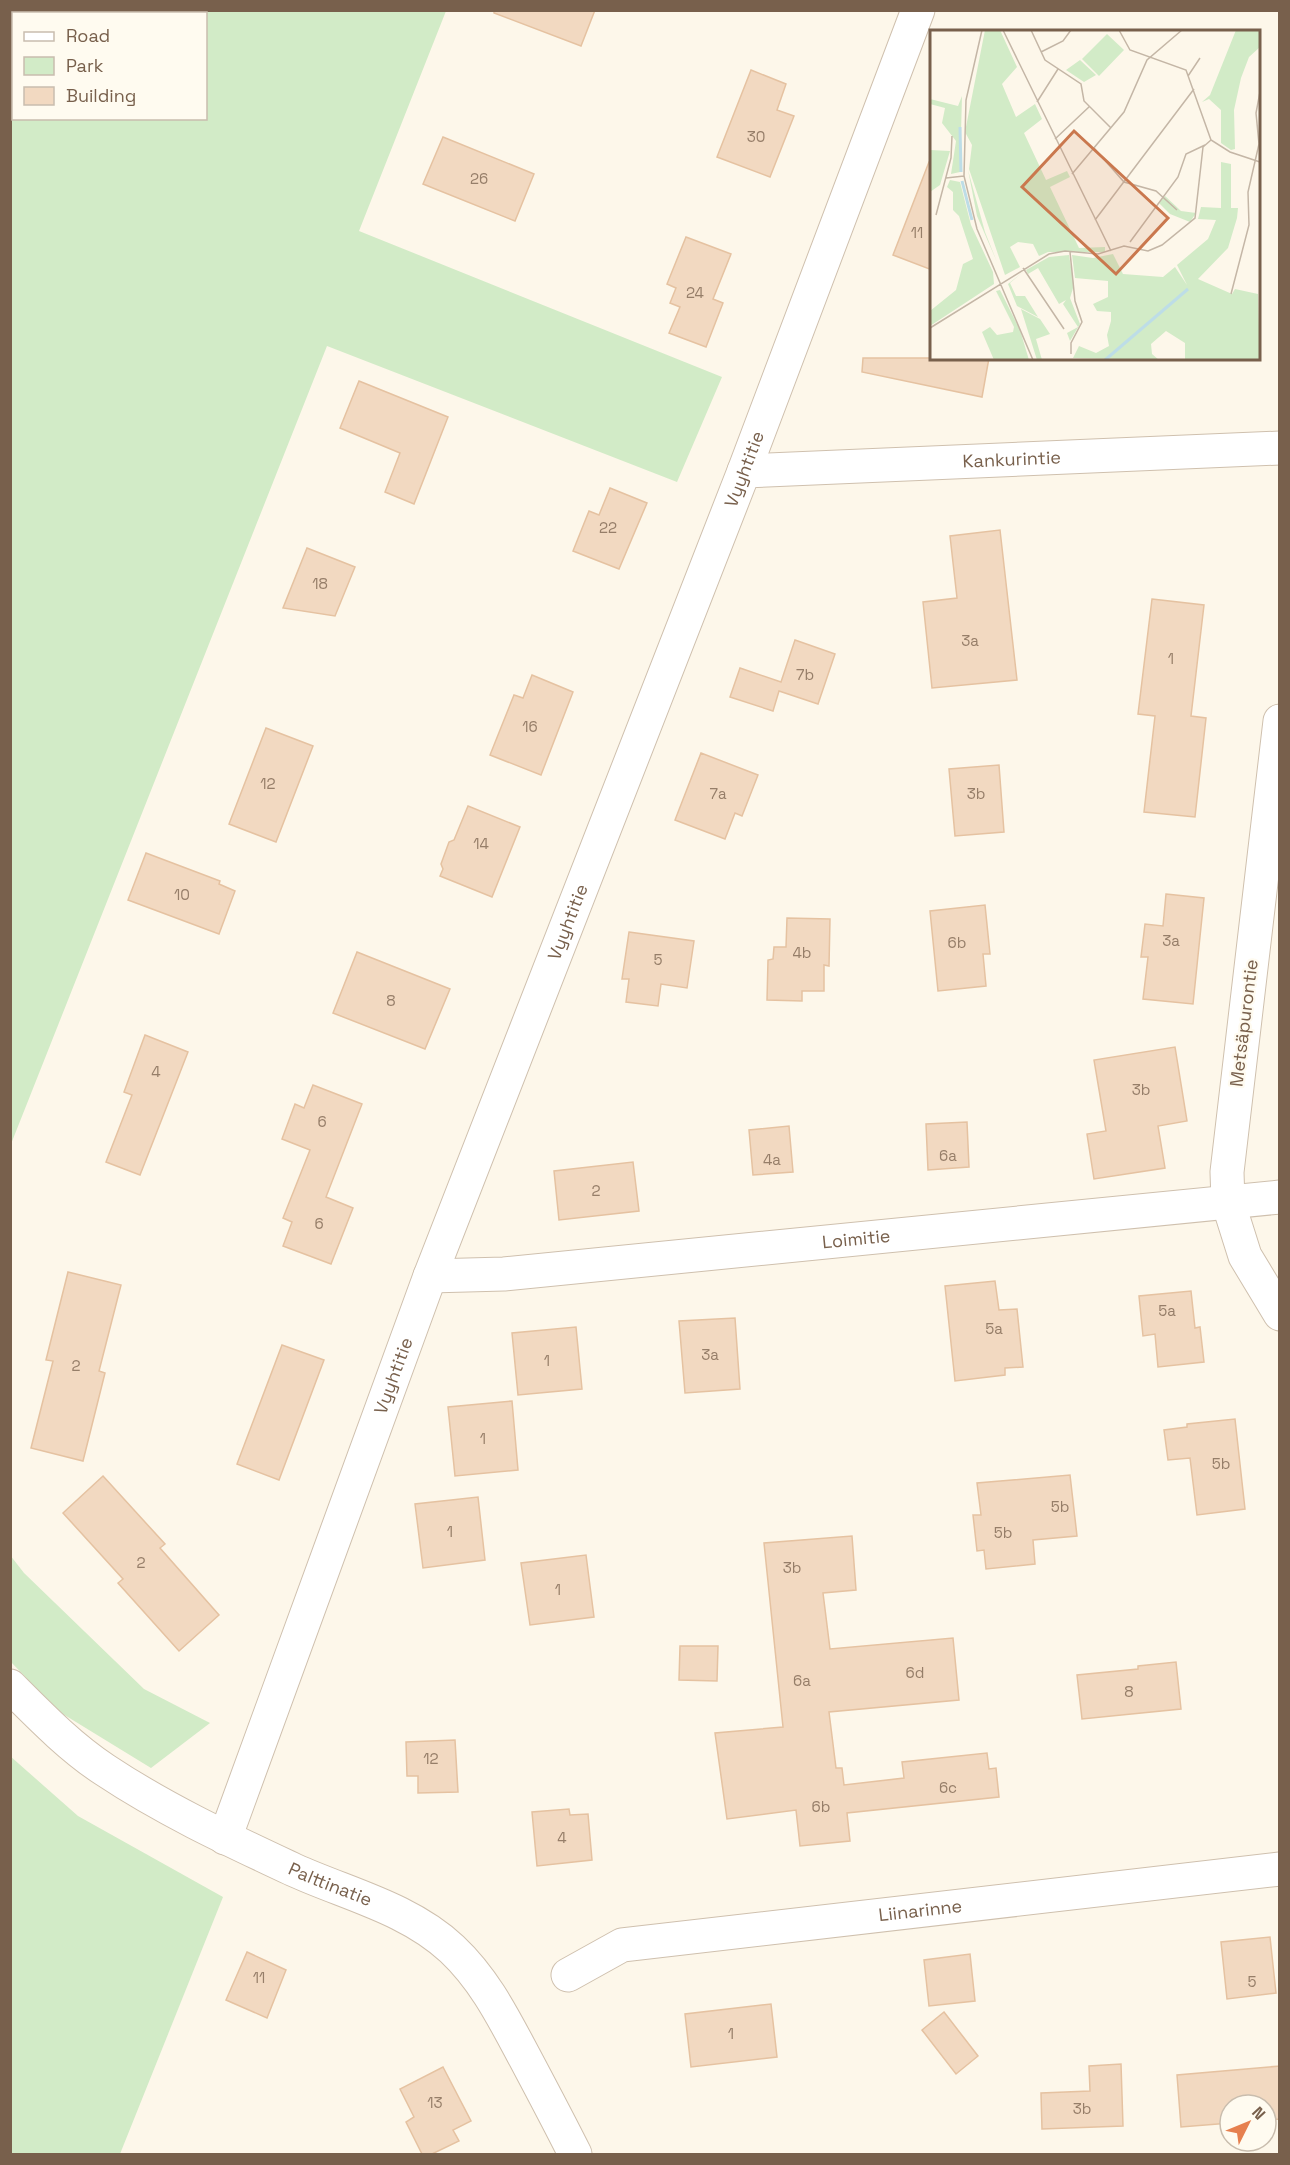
<svg xmlns="http://www.w3.org/2000/svg" width="1290" height="2165" font-family="'Space Grotesk',sans-serif">
<rect width="100%" height="100%" fill="#fdf7ea"/>
<g fill="#d2ebc7" fill-rule="evenodd">
<path d="M11,10L446,11L359,231L722,377L677,482L327,346L11,1144ZM14,14H206V118H14Z"/>
<polygon points="10,1555 24,1573 144,1689 210,1723 151,1768 58,1711 11,1662"/>
<polygon points="10,1756 78,1816 223,1897 120,2154 11,2154"/>
</g>
<g fill="#f2d9c1" stroke="#e5c2a1" stroke-width="1.5">
<polygon points="494,10 595,10 581,46 494,13"/>
<polygon points="751,70 786,84 777,110 794,116 770,177 717,157"/>
<polygon points="443,137 534,174 515,221 423,184"/>
<polygon points="929,162 932,162 932,270 893,255"/>
<polygon points="686,237 731,254 713,299 723,303 706,347 669,333 680,307 670,303 676,288 667,284"/>
<polygon points="863,358 989,358 982,397 862,372"/>
<polygon points="359,381 448,417 414,504 385,492 400,453 340,428"/>
<polygon points="610,488 647,503 619,569 573,551 589,511 599,515"/>
<polygon points="1000,530 1017,680 932,688 923,602 957,598 950,536"/>
<polygon points="307,548 355,567 335,616 283,608"/>
<polygon points="1152,599 1204,605 1191,716 1206,718 1195,817 1144,812 1155,716 1138,714"/>
<polygon points="795,640 835,654 818,704 779,691 773,711 730,697 740,668 781,682"/>
<polygon points="532,675 573,692 541,775 490,755 514,695 523,698"/>
<polygon points="266,728 313,746 276,842 229,824"/>
<polygon points="701,753 758,775 742,816 735,813 725,839 675,820"/>
<polygon points="999,765 1004,832 955,836 949,769"/>
<polygon points="468,806 520,827 492,897 440,876 443,869 441,864 449,842 454,840"/>
<polygon points="146,853 220,881 219,884 235,891 219,934 128,900"/>
<polygon points="1166,894 1204,898 1193,1004 1143,999 1148,957 1141,957 1145,924 1163,926"/>
<polygon points="985,905 990,954 983,954 986,986 938,991 930,911"/>
<polygon points="787,918 830,919 829,966 824,965 824,991 802,991 802,1001 767,1000 768,960 773,959 774,947 786,947"/>
<polygon points="629,932 694,941 687,988 661,984 658,1006 626,1002 629,979 622,979"/>
<polygon points="357,952 450,989 425,1049 333,1013"/>
<polygon points="145,1035 188,1052 140,1175 106,1162 132,1095 124,1092"/>
<polygon points="1175,1047 1187,1121 1158,1126 1165,1168 1094,1179 1087,1134 1106,1131 1094,1060"/>
<polygon points="313,1085 362,1104 326,1197 353,1208 331,1264 283,1246 292,1222 283,1218 310,1150 282,1139 295,1104 304,1108"/>
<polygon points="967,1122 969,1167 928,1170 926,1124"/>
<polygon points="789,1126 793,1172 753,1175 749,1130"/>
<polygon points="633,1162 639,1211 559,1220 554,1171"/>
<polygon points="68,1272 121,1285 99,1371 105,1373 83,1461 31,1448 53,1361 46,1360"/>
<polygon points="995,1281 999,1310 1017,1309 1023,1367 1005,1368 1005,1375 955,1381 945,1286"/>
<polygon points="1191,1291 1195,1328 1200,1327 1204,1362 1158,1367 1155,1334 1143,1336 1139,1296"/>
<polygon points="735,1318 740,1389 685,1393 679,1321"/>
<polygon points="576,1327 582,1389 518,1395 512,1333"/>
<polygon points="282,1345 324,1360 279,1480 237,1464"/>
<polygon points="512,1401 518,1470 455,1476 448,1407"/>
<polygon points="1235,1419 1245,1509 1197,1515 1190,1458 1168,1460 1164,1430 1187,1427 1187,1424"/>
<polygon points="1070,1475 1077,1536 1033,1540 1035,1564 986,1569 984,1550 977,1551 973,1515 981,1515 977,1483"/>
<polygon points="103,1476 165,1544 160,1548 219,1615 179,1651 118,1583 123,1579 63,1513"/>
<polygon points="478,1497 485,1560 423,1568 415,1504"/>
<polygon points="852,1536 856,1590 823,1593 830,1649 953,1638 959,1700 829,1712 836,1768 842,1768 844,1785 904,1778 902,1762 987,1753 989,1769 996,1768 999,1797 847,1813 850,1841 800,1846 796,1810 727,1819 715,1733 783,1727 764,1543"/>
<polygon points="586,1555 594,1617 530,1625 521,1563"/>
<polygon points="680,1646 718,1646 717,1681 679,1680"/>
<polygon points="1176,1662 1181,1709 1082,1719 1077,1675 1138,1669 1138,1666"/>
<polygon points="455,1740 458,1792 418,1793 418,1776 407,1776 406,1742"/>
<polygon points="569,1809 570,1815 588,1814 592,1860 537,1866 532,1812"/>
<polygon points="1270,1937 1276,1993 1227,1999 1221,1942"/>
<polygon points="247,1952 286,1970 267,2018 226,2000"/>
<polygon points="970,1954 975,2001 929,2006 924,1960"/>
<polygon points="771,2004 777,2057 691,2067 685,2014"/>
<polygon points="944,2012 978,2056 956,2074 922,2030"/>
<polygon points="1121,2064 1123,2126 1042,2129 1041,2093 1090,2091 1089,2066"/>
<polygon points="1280,2066 1280,2119 1266,2120 1266,2105 1230,2105 1230,2123 1181,2127 1177,2075"/>
<polygon points="443,2067 471,2121 453,2130 459,2141 432,2154 422,2154 406,2122 414,2117 400,2089"/>
</g>
<g fill="none" stroke-linecap="round" stroke-linejoin="round">
<g stroke="#cfc0ae" stroke-width="35">
<g id="minor">
<path id="s1" d="M744,471L1280,448"/>
<polyline points="1280,721 1227,1172 1228,1202 1245,1256 1280,1314"/>
<path id="s2" d="M430,1276L504,1274L1280,1197"/>
<path id="s3" d="M10,1686C40,1716 70,1747 105,1770C165,1810 230,1840 294,1870C347,1894 408,1908 452,1949C485,1980 504,2019 525,2058C542,2090 559,2122 575,2154"/>
<path id="s4" d="M225,1838L430,1276L744,471L918,10"/>
<path id="s5" d="M568,1975L622,1945L1280,1869"/>
</g>
</g>
<use href="#minor" stroke="#fff" stroke-width="33"/>
</g>
<g text-anchor="middle" stroke-width="4.5" stroke-linejoin="round" paint-order="stroke">
<g font-size="15" fill="#967e69">
<text x="756" y="142">30</text>
<text x="479" y="184">26</text>
<text x="917" y="238">11</text>
<text x="695" y="298">24</text>
<text x="608" y="533">22</text>
<text x="320" y="589">18</text>
<text x="970" y="646">3a</text>
<text x="1171" y="664">1</text>
<text x="805" y="680">7b</text>
<text x="530" y="732">16</text>
<text x="268" y="789">12</text>
<text x="718" y="799">7a</text>
<text x="976" y="799">3b</text>
<text x="481" y="849">14</text>
<text x="182" y="900">10</text>
<text x="1171" y="946">3a</text>
<text x="957" y="948">6b</text>
<text x="802" y="958">4b</text>
<text x="658" y="965">5</text>
<text x="391" y="1006">8</text>
<text x="156" y="1077">4</text>
<text x="1141" y="1095">3b</text>
<text x="322" y="1127">6</text>
<text x="948" y="1161">6a</text>
<text x="772" y="1165">4a</text>
<text x="596" y="1196">2</text>
<text x="319" y="1229">6</text>
<text x="1167" y="1316">5a</text>
<text x="994" y="1334">5a</text>
<text x="710" y="1360">3a</text>
<text x="547" y="1366">1</text>
<text x="76" y="1371">2</text>
<text x="483" y="1444">1</text>
<text x="1221" y="1469">5b</text>
<text x="1060" y="1512">5b</text>
<text x="450" y="1537">1</text>
<text x="1003" y="1538">5b</text>
<text x="141" y="1568">2</text>
<text x="792" y="1573">3b</text>
<text x="558" y="1595">1</text>
<text x="915" y="1678">6d</text>
<text x="802" y="1686">6a</text>
<text x="1129" y="1697">8</text>
<text x="431" y="1764">12</text>
<text x="948" y="1793">6c</text>
<text x="821" y="1812">6b</text>
<text x="562" y="1843">4</text>
<text x="259" y="1983">11</text>
<text x="1252" y="1987">5</text>
<text x="731" y="2039">1</text>
<text x="435" y="2108">13</text>
<text x="1082" y="2114">3b</text>
</g>
<g font-size="18" fill="#78604c" stroke="#fffbf0">
<text dy="6" stroke="none"><textPath href="#s1" startOffset="268">Kankurintie</textPath></text>
<text dy="6" stroke="none"><textPath href="#s4" startOffset="1464">Vyyhtitie</textPath></text>
<text dy="6" stroke="none"><textPath href="#s4" startOffset="978">Vyyhtitie</textPath></text>
<text transform="translate(1244 1023) rotate(-83)" y="6">Metsäpurontie</text>
<text dy="6" stroke="none"><textPath href="#s2" startOffset="428">Loimitie</textPath></text>
<text dy="6" stroke="none"><textPath href="#s4" startOffset="492">Vyyhtitie</textPath></text>
<text dy="6" stroke="none"><textPath href="#s3" startOffset="380">Palttinatie</textPath></text>
<text dy="6" stroke="none"><textPath href="#s5" startOffset="362">Liinarinne</textPath></text>
</g>
</g>
<g transform="translate(930 30)">
<rect width="330" height="330" fill="#fdf7ea"/>
<path d="M55,0H70L87,37L72,54L86,87L105,74L112,89L94,103L116,150L137,141L140,147L120,157L149,218L175,217V222H118L109,226L103,214L88,212L80,217L90,237L75,245L39,139L42,115L35,102ZM306,0H330V17L319,27L311,48L304,80L305,119L301,120L291,113V80L279,69L272,72L280,65ZM177,4L194,20L169,46L152,29ZM150,30L166,45L154,52L136,40ZM32,66L30,142L21,144L26,111L12,93L15,78L0,74V69L28,76ZM0,120L20,121L10,155L0,162ZM291,132L301,134V178H308L307,188L298,218L268,249L302,264L305,259L328,264L330,330H255V313L236,301L221,314L222,324L229,330L143,328L149,316L166,323L179,316L177,305L181,291V282L167,281L163,274L178,267V251L145,248L142,225L163,228L183,224L193,244L233,247L245,237L257,255L247,235L278,209L286,190L268,189L271,177L291,178ZM38,140L55,202L67,232L47,186ZM20,150L30,152L41,195L63,242L64,254L0,296V281L26,260L33,234L43,229L29,186L23,180V162L17,157ZM235,166L251,181L266,183L260,192L240,184L229,173ZM139,225L144,255L140,268L150,294L140,311L137,303L148,297L133,274L136,270L129,274L108,238L98,244L96,240L119,227ZM94,241L80,253L86,266H95L108,287L87,276L78,254ZM70,260L90,300L99,330H64L52,302L60,297L67,305L83,302L84,297L66,261ZM91,279L110,289L120,304L106,309L112,330H107Z" fill="#d2ebc7"/>
<path fill="none" stroke="#bddde7" stroke-width="3" d="M30,97L31,142M32,151L42,190M175,330L258,259"/>
<path fill="none" stroke="#c4b6a6" stroke-width="1.5" d="M52,0L36,70L34,146L47,199L103,330M73,0L181,221M101,0L115,30L151,54L154,71L181,98M189,0L200,20L256,40L281,110L300,122L330,132M111,22L133,11L141,0M258,46L270,28M107,72L128,39M125,109L160,76M164,118L194,152L226,161L247,180M142,144L194,82L217,30L252,0M16,148L34,146M6,185L21,128L22,106M165,190L264,59M200,212L248,147L256,124L275,115M140,222L145,271L152,292L141,313V324M93,238L134,299M301,264L319,195L318,162L329,114L326,83L330,62M0,298L119,224L135,221L168,224L194,216L218,221L232,215L265,188L273,117L281,110"/>
<path fill="#ca784e" fill-opacity="0.15" stroke="#ca784e" stroke-width="3" d="M144,101L238,188L186,244L92,157Z"/>
<rect width="330" height="330" fill="none" stroke="#78604c" stroke-width="3"/>
</g>
<rect width="1290" height="2165" fill="none" stroke="#78604c" stroke-width="24"/>
<rect x="12" y="12" width="195" height="108" fill="#fffbf0" stroke="#c9bdae" stroke-width="1.5"/>
<rect x="24" y="32" width="30" height="9" fill="#ffffff" stroke="#c9bdae" stroke-width="1.5"/>
<text x="66" y="42" font-size="18" fill="#78604c">Road</text>
<rect x="24" y="57" width="30" height="18" fill="#d2ebc7" stroke="#c9bdae" stroke-width="1.5"/>
<text x="66" y="72" font-size="18" fill="#78604c">Park</text>
<rect x="24" y="87" width="30" height="18" fill="#f2d9c1" stroke="#c9bdae" stroke-width="1.5"/>
<text x="66" y="102" font-size="18" fill="#78604c">Building</text>
<g transform="translate(1248 2123) rotate(47)"><circle r="28" fill="#fffbf0" stroke="#c9bdae" stroke-width="1.5"/>
<path d="M0-4.5L10 22L0 15L-10 22Z" fill="#e6804f"/>
<text y="-9" font-size="16" font-weight="bold" text-anchor="middle" fill="#78604c">N</text>
</g>
</svg>
